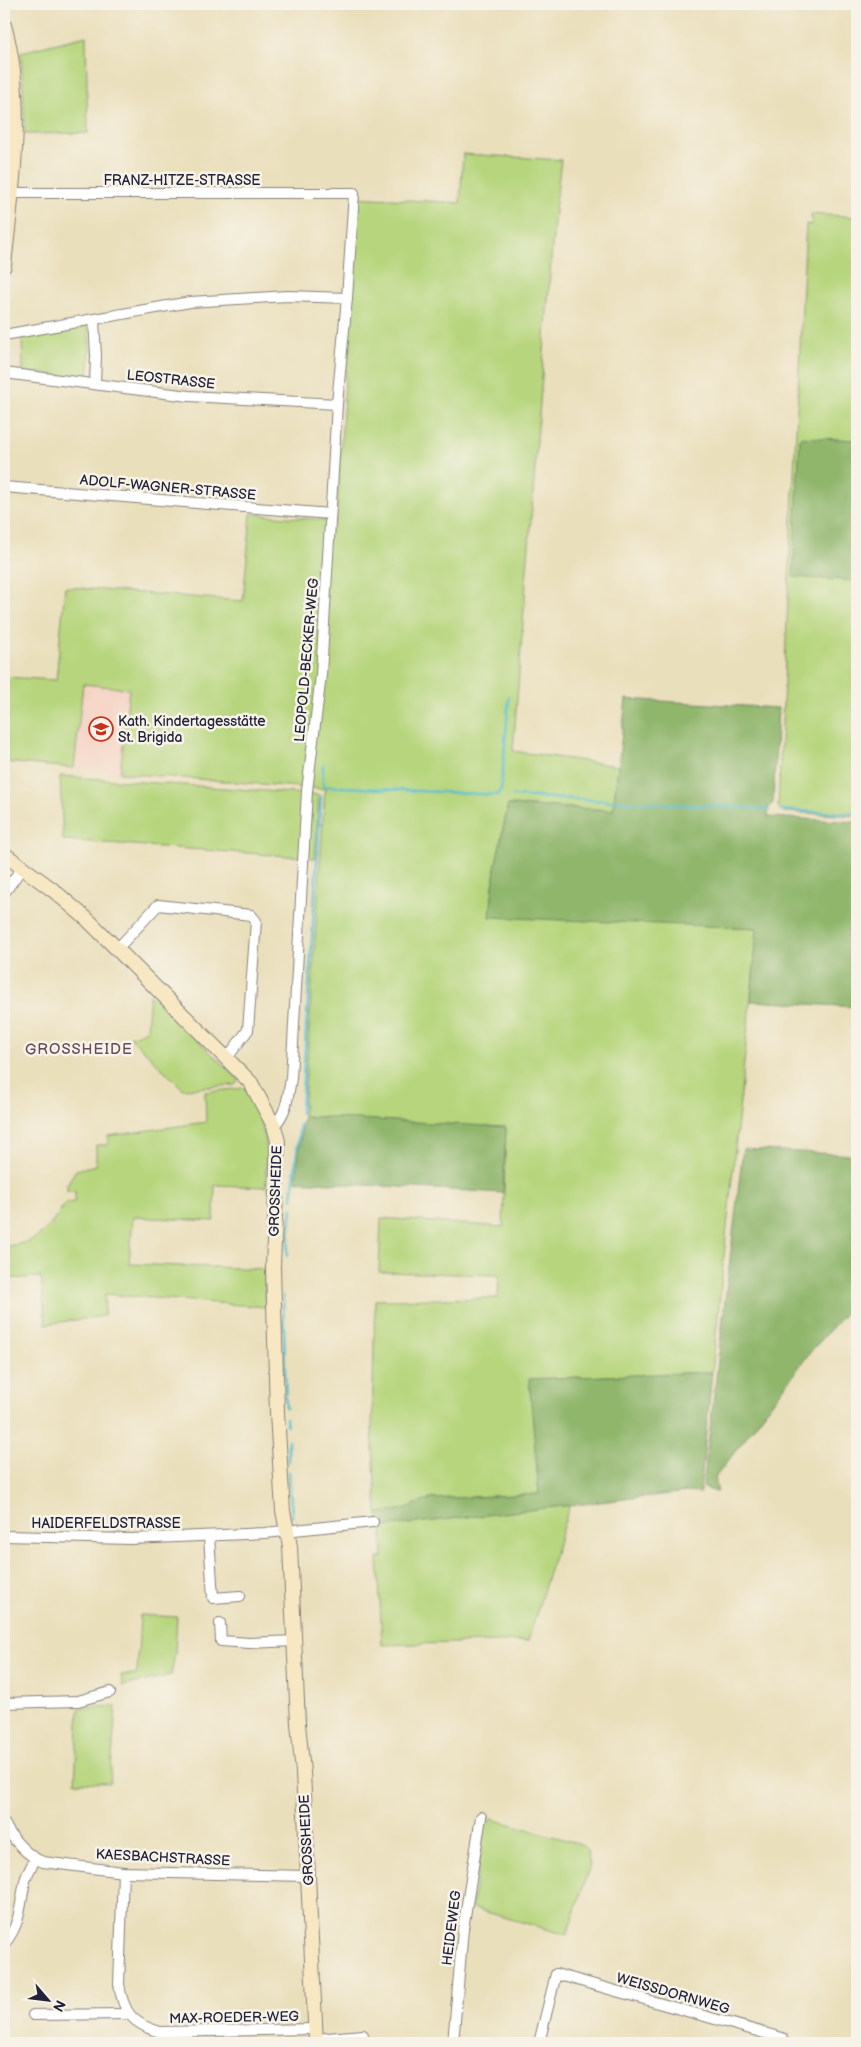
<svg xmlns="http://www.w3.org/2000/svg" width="861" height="2047" font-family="'Balsamiq Sans',sans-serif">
<rect width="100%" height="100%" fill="#f7f3e8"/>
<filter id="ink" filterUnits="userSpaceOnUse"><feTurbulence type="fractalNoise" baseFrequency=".02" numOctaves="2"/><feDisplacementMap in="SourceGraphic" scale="10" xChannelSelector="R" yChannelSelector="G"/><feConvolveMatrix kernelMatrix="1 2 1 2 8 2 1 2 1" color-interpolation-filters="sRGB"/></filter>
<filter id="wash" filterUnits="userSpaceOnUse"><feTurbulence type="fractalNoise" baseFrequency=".0096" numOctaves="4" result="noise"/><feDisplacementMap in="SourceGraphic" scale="20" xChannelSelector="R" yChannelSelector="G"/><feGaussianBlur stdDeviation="1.12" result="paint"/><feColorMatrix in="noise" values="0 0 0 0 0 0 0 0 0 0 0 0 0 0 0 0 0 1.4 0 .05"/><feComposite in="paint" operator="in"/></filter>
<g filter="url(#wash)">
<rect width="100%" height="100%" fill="#eadfbb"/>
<polygon fill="#f5d2c2" points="83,684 129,689 120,773 74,768"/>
<g fill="#b6d57c" stroke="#6c7c5c">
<polygon points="86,36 88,133 25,134 21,52"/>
<polygon points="463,154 561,160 555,209 513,751 618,766 613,810 508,805 495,868 490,916 758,928 712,1372 530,1379 539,1494 430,1499 401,1510 377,1513 372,1430 375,1300 498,1298 499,1275 379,1272 381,1218 503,1227 506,1128 303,1116 325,789 120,773 129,689 83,684 74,768 4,762 4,677 56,680 65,587 243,601 251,514 336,521 357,197 460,203"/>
<polygon points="811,214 857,217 857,816 784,812 778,807 806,224 812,225"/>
<polygon points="88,325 90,351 88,378 23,372 22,337"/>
<polygon points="60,776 319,795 315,858 63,840"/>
<polygon points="150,994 239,1080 235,1085 183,1089 130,1037 147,1030"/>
<path d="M245,1088L258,1113L266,1141V1187L215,1185L214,1221L133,1217L129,1264L265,1269L266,1307L105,1294L104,1316L46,1324L41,1277L4,1279V1246C37,1244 49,1230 65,1203L75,1202V1191H67V1184L76,1170L96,1165V1145H108V1136L206,1122L205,1092Z"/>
<polygon points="570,1504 528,1641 382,1645 378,1558 383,1558 382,1527"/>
<polygon points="140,1615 177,1617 175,1653 171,1675 123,1686 121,1675 137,1674"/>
<polygon points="116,1706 110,1783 75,1782 79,1708"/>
<polygon points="492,1819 581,1844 587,1850 590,1865 567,1935 472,1908 484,1824"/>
</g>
<g fill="#90b66c" stroke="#596c54">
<polygon points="800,437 857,440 857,581 793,577"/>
<polygon points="626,699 778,708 773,803 769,807 768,817 857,822 857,1007 751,1001 757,928 490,917 495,868 508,805 613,810"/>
<polygon points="303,1116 506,1127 503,1193 296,1181"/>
<polygon points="743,1149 857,1155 857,1300 812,1350 715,1478 718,1492 703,1488"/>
<polygon points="712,1372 700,1493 686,1492 382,1527 377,1513 401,1510 430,1499 539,1494 529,1379"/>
</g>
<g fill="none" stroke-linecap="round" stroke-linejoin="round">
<g stroke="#52bdcd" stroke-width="2.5">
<polyline points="323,765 323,786 498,795 501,790 509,697"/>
<polyline points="513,796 768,809"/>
<polyline points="781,810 857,814"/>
<polyline points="301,1113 321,797"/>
<polyline points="292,1199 300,1124"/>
<polyline points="287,1256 292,1208"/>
<polyline points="283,1296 286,1408"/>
<polyline points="286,1418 287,1426"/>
<polyline points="288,1440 288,1462"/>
<polyline points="289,1472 292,1517"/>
<polyline points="302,1663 303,1682"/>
<polyline points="303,1695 306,1727"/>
</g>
</g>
</g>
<g filter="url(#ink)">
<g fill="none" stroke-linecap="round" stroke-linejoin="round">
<g stroke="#86807b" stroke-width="12">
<g id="street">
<path d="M4,193H354L347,298L337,404L321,675L307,791L291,1078C288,1097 287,1112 274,1126"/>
<polyline points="94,320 96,356 95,384"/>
<polyline points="4,335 190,302 287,296 347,298"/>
<polyline points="4,373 189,396 337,404"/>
<polyline points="4,487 330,514"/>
<polyline points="4,893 22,868"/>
<polyline points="118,948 158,905 251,915 256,921 248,1030 227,1058"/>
<polyline points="4,1536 131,1539 265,1533 373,1522"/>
<polyline points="209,1536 213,1598 240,1596"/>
<polyline points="220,1623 221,1641 249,1643 295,1641"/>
<polyline points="4,1703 78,1701 110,1692"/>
<path d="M4,1823C11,1838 27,1856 43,1862L123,1872L308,1876"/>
<path d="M123,1872L119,1984C123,2012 132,2024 160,2032L315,2029"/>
<path d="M4,1944C21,1924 20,1905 25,1881C27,1873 32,1866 35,1859"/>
<polyline points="33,2015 128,2014"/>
<polyline points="316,2039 363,2035"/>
<polyline points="453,2043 463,1929 481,1817"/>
<polyline points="539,2043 556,1974 782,2038"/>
</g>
</g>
<g stroke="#86807b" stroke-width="16">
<g id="secondary">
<path d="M4,25C26,102 12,188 4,266"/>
<polyline points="4,854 53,890 88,920 251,1083 274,1126 278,1141 273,1267 277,1413 283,1511 290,1546 298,1724 303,1772 316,2043"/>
</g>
</g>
<use href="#street" stroke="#fff" stroke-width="10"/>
<use href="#secondary" stroke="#f7e8c3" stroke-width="14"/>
</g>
</g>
<defs>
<g id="school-ring" transform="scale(1.25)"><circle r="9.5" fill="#f7f3e8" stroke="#c8321e" stroke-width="1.5"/><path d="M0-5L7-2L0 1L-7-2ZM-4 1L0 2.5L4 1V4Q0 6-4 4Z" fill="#c8321e"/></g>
</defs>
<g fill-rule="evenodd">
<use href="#school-ring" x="101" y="729"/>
</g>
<g text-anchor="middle" stroke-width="5" stroke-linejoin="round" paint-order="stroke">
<g font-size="14" fill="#22223b" stroke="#f7f3e8">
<text x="182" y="185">FRANZ-HITZE-STRASSE</text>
<text transform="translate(171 379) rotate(6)" y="5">LEOSTRASSE</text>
<text transform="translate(168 487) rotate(5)" y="5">ADOLF-WAGNER-STRASSE</text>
<text transform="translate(306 660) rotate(-85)" y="5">LEOPOLD-BECKER-WEG</text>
<text transform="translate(275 1191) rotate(-88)" y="5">GROSSHEIDE</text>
<text x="106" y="1528">HAIDERFELDSTRASSE</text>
<text transform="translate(306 1840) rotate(-93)" y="5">GROSSHEIDE</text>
<text transform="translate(163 1857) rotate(3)" y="5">KAESBACHSTRASSE</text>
<text transform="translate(451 1928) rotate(-83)" y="5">HEIDEWEG</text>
<text transform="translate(673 1993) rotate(16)" y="5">WEISSDORNWEG</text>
<text transform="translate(234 2017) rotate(-1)" y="5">MAX-ROEDER-WEG</text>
</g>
<g font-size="14" fill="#22223b" stroke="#f7f3e8" text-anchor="start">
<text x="118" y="726">Kath. Kindertagesstätte<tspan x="118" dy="16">St. Brigida</tspan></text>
</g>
<g font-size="15" letter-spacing="1" fill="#664c5b" stroke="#f7f3e8">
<text x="79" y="1054">GROSSHEIDE</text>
</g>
</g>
<rect width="861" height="2047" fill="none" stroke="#f7f3e8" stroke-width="20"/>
<g transform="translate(48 2000) rotate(118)" stroke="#f7f3e8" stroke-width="4" paint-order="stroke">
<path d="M0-4L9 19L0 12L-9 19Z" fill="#22223b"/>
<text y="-8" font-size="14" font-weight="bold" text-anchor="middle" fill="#22223b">N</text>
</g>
</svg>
